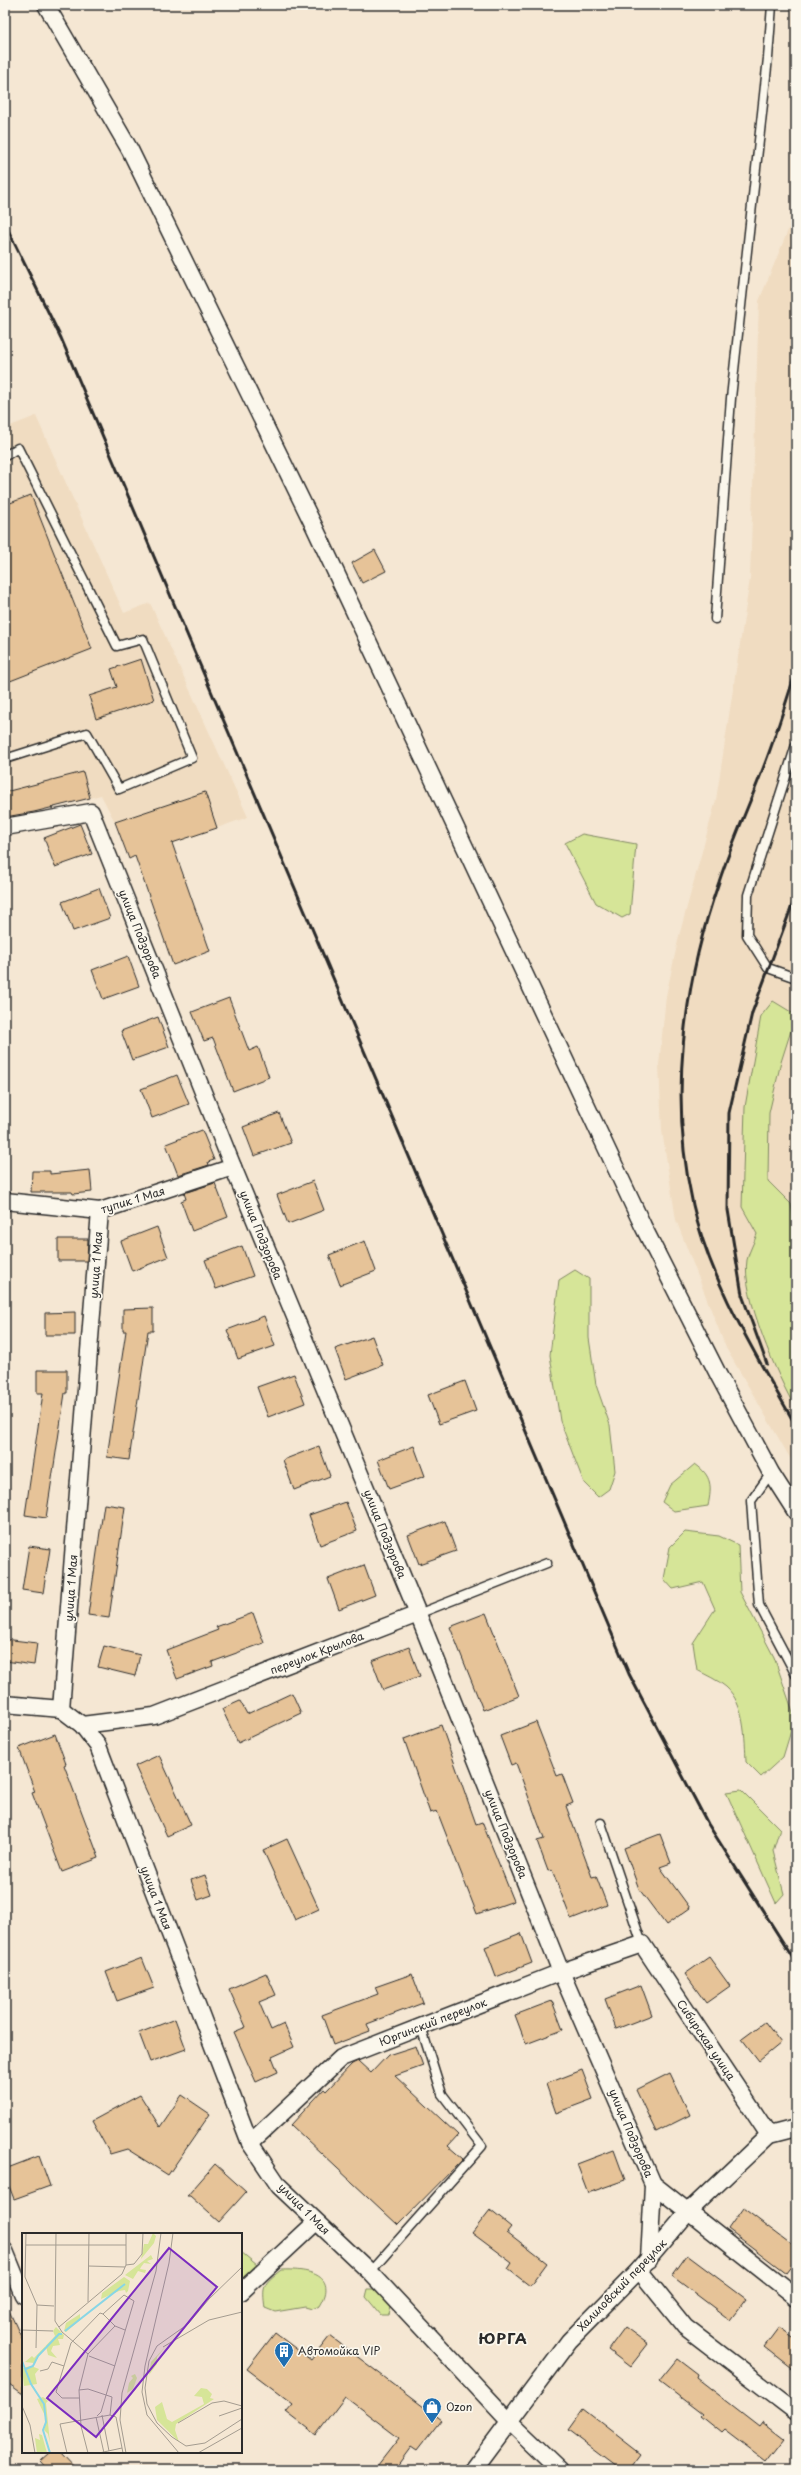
<svg xmlns="http://www.w3.org/2000/svg" width="801" height="2475" font-family="'Playpen Sans',sans-serif">
<rect width="100%" height="100%" fill="#f5e7d3"/>
<filter id="ink" filterUnits="userSpaceOnUse"><feTurbulence type="fractalNoise" baseFrequency=".025" numOctaves="2"/><feDisplacementMap in="SourceGraphic" scale="8" xChannelSelector="R" yChannelSelector="G"/><feConvolveMatrix kernelMatrix="1 2 1 2 8 2 1 2 1" color-interpolation-filters="sRGB"/></filter>
<g filter="url(#ink)">
<g fill="#f0dcc1">
<polygon points="796,211 796,1468 726,1348 676,1220 662,1131 659,1065 666,996 679,936 716,800 750,579 759,301"/>
<polygon points="36,416 124,613 150,603 248,817 129,859 115,822 101,795 5,819 5,428"/>
</g>
<g fill="#d6e598" stroke="#808862">
<polygon points="582,834 636,844 630,914 622,918 596,903 565,843"/>
<path d="M773,1001L796,1015L781,1062L769,1113L768,1181L791,1204L796,1233V1409C778,1378 741,1294 747,1260C749,1251 754,1243 757,1234L742,1207L745,1107L761,1016Z"/>
<polygon points="575,1270 589,1279 589,1338 596,1385 610,1425 615,1471 609,1489 598,1497 584,1483 560,1421 550,1355 559,1280"/>
<path d="M695,1464C712,1476 712,1486 708,1506L674,1511L662,1502L670,1485Z"/>
<path d="M685,1532L719,1536L738,1545L740,1592L774,1657L795,1718L783,1757L761,1777L746,1762C745,1738 745,1704 726,1687C718,1680 706,1675 697,1670L693,1643L715,1609L703,1582L673,1589L664,1579L670,1547Z"/>
<polygon points="741,1790 780,1829 773,1851 784,1894 776,1903 726,1792"/>
<polygon points="241,2252 257,2265 241,2283"/>
<path d="M281,2270C305,2269 340,2273 320,2306L312,2309L305,2307L275,2312L265,2308C262,2286 263,2284 281,2270Z"/>
<polygon points="368,2289 376,2289 391,2307 389,2315 381,2315 366,2297"/>
</g>
<g fill="#e6c398" stroke="#2b2b2b">
<polygon points="31,495 92,649 5,683 5,505"/>
<polygon points="375,550 386,571 362,583 352,563"/>
<polygon points="141,659 154,700 96,719 89,696 117,687 111,669"/>
<polygon points="83,772 90,798 34,812 5,817 5,792"/>
<polygon points="205,792 217,828 172,843 210,951 173,965 135,856 129,859 115,822"/>
<polygon points="80,824 92,854 55,867 44,838"/>
<polygon points="99,888 110,918 73,931 62,902"/>
<polygon points="128,956 139,986 103,999 92,970"/>
<polygon points="229,998 249,1051 258,1047 269,1077 233,1091 213,1038 204,1041 192,1012"/>
<polygon points="158,1017 169,1047 132,1060 121,1031"/>
<polygon points="177,1075 189,1104 152,1118 141,1089"/>
<polygon points="279,1113 291,1143 254,1156 243,1127"/>
<polygon points="202,1130 214,1160 208,1162 209,1165 178,1175 166,1144"/>
<polygon points="90,1170 92,1192 73,1194 72,1192 31,1192 32,1171 50,1171 50,1174"/>
<polygon points="313,1181 324,1210 288,1224 277,1195"/>
<polygon points="215,1183 228,1217 192,1231 181,1201 186,1199 184,1193"/>
<polygon points="157,1227 168,1257 132,1271 121,1241"/>
<polygon points="58,1239 88,1239 87,1261 58,1261"/>
<polygon points="365,1241 376,1271 340,1285 329,1255"/>
<polygon points="242,1246 253,1276 216,1289 205,1260"/>
<polygon points="153,1308 153,1331 148,1331 129,1460 107,1457 126,1331 123,1331 123,1309"/>
<polygon points="75,1312 75,1335 45,1335 45,1313"/>
<polygon points="264,1316 275,1346 238,1359 227,1330"/>
<polygon points="372,1336 383,1365 346,1379 335,1349"/>
<polygon points="37,1370 67,1370 67,1393 65,1393 46,1518 25,1515 43,1393 37,1393"/>
<polygon points="294,1374 305,1403 268,1417 257,1387"/>
<polygon points="465,1381 476,1411 439,1424 428,1395"/>
<polygon points="319,1446 330,1476 294,1490 283,1460"/>
<polygon points="414,1446 425,1476 389,1489 378,1460"/>
<polygon points="346,1502 357,1531 320,1545 309,1515"/>
<polygon points="104,1504 125,1507 109,1618 88,1615"/>
<polygon points="445,1521 456,1551 419,1564 408,1535"/>
<polygon points="29,1546 50,1549 43,1593 22,1590"/>
<polygon points="364,1565 375,1595 339,1609 328,1579"/>
<polygon points="253,1613 264,1643 212,1662 213,1666 177,1679 166,1650 218,1630 216,1627"/>
<polygon points="486,1613 519,1696 483,1710 450,1627"/>
<polygon points="5,1639 37,1643 34,1665 5,1661"/>
<polygon points="104,1646 140,1655 135,1676 98,1667"/>
<polygon points="409,1647 420,1676 383,1690 372,1661"/>
<polygon points="292,1693 301,1713 238,1743 222,1709 240,1701 247,1714"/>
<polygon points="536,1722 557,1776 562,1774 573,1803 566,1806 592,1877 596,1876 607,1905 571,1919 552,1870 548,1871 537,1841 544,1839 516,1763 511,1765 500,1736"/>
<polygon points="441,1725 476,1824 482,1822 514,1901 477,1914 437,1811 430,1813 404,1739"/>
<polygon points="55,1734 66,1764 64,1765 99,1858 62,1872 32,1793 35,1792 19,1748"/>
<polygon points="159,1755 191,1825 167,1836 135,1766"/>
<polygon points="660,1834 671,1863 660,1867 690,1908 666,1925 639,1889 624,1848"/>
<polygon points="287,1839 319,1909 295,1920 263,1850"/>
<polygon points="205,1875 212,1895 198,1900 191,1880"/>
<polygon points="521,1933 532,1963 496,1977 485,1947"/>
<polygon points="709,1957 730,1986 706,2003 685,1974"/>
<polygon points="142,1958 154,1988 117,2001 106,1972"/>
<polygon points="266,1973 276,1995 259,2002 271,2030 284,2024 294,2047 272,2057 278,2072 256,2082 234,2032 246,2027 229,1989"/>
<polygon points="412,1974 423,2003 367,2024 370,2031 333,2045 322,2015 378,1994 375,1987"/>
<polygon points="641,1985 652,2015 616,2029 605,1999"/>
<polygon points="552,2001 563,2030 526,2044 515,2015"/>
<polygon points="175,2019 186,2049 150,2062 139,2033"/>
<polygon points="765,2022 781,2043 759,2061 742,2039"/>
<polygon points="416,2046 423,2066 395,2076 458,2135 448,2146 463,2159 398,2225 291,2125 324,2089 326,2091 352,2064 358,2061 371,2073 388,2055"/>
<polygon points="582,2070 593,2099 556,2113 546,2084"/>
<polygon points="670,2073 690,2115 656,2132 636,2090"/>
<polygon points="140,2095 160,2127 182,2095 210,2114 168,2175 127,2149 110,2154 92,2121"/>
<polygon points="614,2150 625,2180 588,2193 577,2164"/>
<polygon points="39,2156 50,2186 14,2199 5,2176 5,2169"/>
<polygon points="215,2164 246,2192 219,2222 190,2196 187,2196"/>
<polygon points="743,2208 796,2248 796,2260 786,2273 728,2229"/>
<polygon points="490,2210 511,2227 507,2232 547,2263 530,2286 508,2269 512,2263 472,2233"/>
<polygon points="687,2255 746,2299 730,2320 672,2276"/>
<polygon points="5,2302 23,2341 23,2394 9,2384 5,2375"/>
<polygon points="625,2327 648,2344 630,2367 608,2350"/>
<polygon points="779,2327 796,2339 796,2372 764,2347"/>
<polygon points="275,2333 311,2360 330,2336 441,2420 417,2451 411,2447 394,2470 374,2470 399,2438 345,2397 316,2435 286,2412 293,2404 247,2369"/>
<polygon points="677,2359 698,2375 697,2378 759,2426 762,2422 784,2439 766,2462 724,2430 721,2433 700,2416 702,2414 659,2381"/>
<polygon points="583,2409 641,2454 629,2470 621,2470 568,2430"/>
<polygon points="51,2452 60,2452 77,2470 49,2470 41,2461"/>
</g>
<g fill="none" stroke-linecap="round" stroke-linejoin="round">
<g stroke="#2b2b2b" stroke-width="11">
<g id="lane">
<polyline points="5,456 18,448 117,646 143,639 192,758 119,789 87,733 5,759"/>
<polyline points="715,619 731,398 768,58 772,5"/>
<polyline points="796,745 748,895 747,935 768,968 796,978"/>
<polyline points="771,1473 751,1501 759,1605 796,1675"/>
<polyline points="418,1614 547,1563"/>
<polyline points="601,1823 642,1944"/>
<polyline points="370,2272 482,2146 442,2094 421,2027"/>
</g>
</g>
<g stroke="#2b2b2b" stroke-width="19">
<g id="street">
<polyline points="46,5 130,150 314,526 643,1226 719,1376 771,1473 796,1512"/>
<polyline points="5,827 91,812 233,1167 418,1614 561,1972 653,2184 649,2260"/>
<polyline points="5,1201 100,1211 233,1167"/>
<polyline points="5,1704 61,1709"/>
<polyline points="61,1709 82,1725 98,1746 250,2143 279,2186 370,2272 510,2422 560,2470"/>
<polyline points="61,1709 100,1211"/>
<polyline points="82,1725 154,1716 418,1614"/>
<polyline points="250,2143 341,2058 561,1972 642,1944 769,2135"/>
<polyline points="653,2184 796,2297"/>
<polyline points="5,2251 23,2295"/>
<polyline points="639,2270 685,2327 796,2412"/>
<polyline points="241,2292 316,2222"/>
<polyline points="473,2470 569,2341 639,2270 689,2211 769,2135 796,2128"/>
</g>
</g>
<use href="#lane" stroke="#fbf7ec" stroke-width="8"/>
<use href="#street" stroke="#fbf7ec" stroke-width="16"/>
<g stroke="#2b2b2b" stroke-width="3">
<polyline points="5,224 61,338 629,1674 708,1824 796,1963"/>
<path d="M796,671C788,696 780,722 771,747C755,793 734,836 719,882C683,984 669,1098 693,1205C711,1284 757,1356 796,1426"/>
<polyline points="767,1364 742,1295 728,1210 729,1113 752,1013 796,895"/>
</g>
</g>
</g>
<defs>
<g id="building-pin" transform="scale(1)"><path d="M0 17L-7.5 6A9.5 9.5 0 1 1 7.5 6Z" fill="#1f6fb2" stroke="#fbf7ec"/><path d="M-4-6H4V6H1V3H-1V6H-4ZM-2.5-4.3h1.7v1.8h-1.7ZM.8-4.3h1.7v1.8H.8ZM-2.5-1h1.7V.8h-1.7ZM.8-1h1.7V.8H.8Z" fill="#fff"/></g>
<g id="shop-pin" transform="scale(1)"><path d="M0 17L-7.5 6A9.5 9.5 0 1 1 7.5 6Z" fill="#1f6fb2" stroke="#fbf7ec"/><path d="M-5-2.5h2.3a2.7 3.5 0 0 1 5.4 0H5L5.5 6h-11ZM-1.5-2.5h3a1.5 2.3 0 0 0-3 0Z" fill="#fff"/></g>
</defs>
<g fill-rule="evenodd">
<use href="#building-pin" x="284" y="2351"/>
<use href="#shop-pin" x="432" y="2407"/>
</g>
<g text-anchor="middle" stroke-width="3.5" stroke-linejoin="round" paint-order="stroke">
<g font-size="11" fill="#2b2b2b" stroke="#fbf7ec">
<text transform="translate(140 934) rotate(68)" y="4">улица Подзорова</text>
<text transform="translate(133 1200) rotate(-17)" y="4">тупик 1 Мая</text>
<text transform="translate(261 1235) rotate(68)" y="4">улица Подзорова</text>
<text transform="translate(96 1265) rotate(-86)" y="4">улица 1 Мая</text>
<text transform="translate(385 1534) rotate(68)" y="4">улица Подзорова</text>
<text transform="translate(71 1588) rotate(-86)" y="4">улица 1 Мая</text>
<text transform="translate(317 1653) rotate(-21)" y="4">переулок Крылова</text>
<text transform="translate(506 1834) rotate(68)" y="4">улица Подзорова</text>
<text transform="translate(156 1898) rotate(69)" y="4">улица 1 Мая</text>
<text transform="translate(433 2022) rotate(-21)" y="4">Юргинский переулок</text>
<text transform="translate(706 2040) rotate(56)" y="4">Сибирская улица</text>
<text transform="translate(631 2133) rotate(67)" y="4">улица Подзорова</text>
<text transform="translate(304 2209) rotate(45)" y="4">улица 1 Мая</text>
<text transform="translate(622 2285) rotate(-46)" y="4">Халиловский переулок</text>
</g>
<g font-size="11" fill="#2b2b2b" stroke="#fbf7ec" text-anchor="start">
<text x="298" y="2355">Автомойка VIP</text>
<text x="446" y="2411">Ozon</text>
</g>
<g font-size="15" font-weight="bold" letter-spacing="1" fill="#2b2b2b" stroke="#fbf7ec">
<text x="503" y="2344">ЮРГА</text>
</g>
</g>
<g transform="translate(22 2233)">
<rect width="220" height="220" fill="#f5e7d3"/>
<path d="M131,0L134,3L132,10L119,26L122,11H126ZM129,22L131,26L125,28L129,31L122,30L119,34L118,36L124,37L123,40L116,38L111,46L103,42ZM102,44L108,48L106,58L104,60L103,57L97,58L79,66L80,60ZM58,81V87L44,99L42,98L44,90ZM34,94L42,102L41,106H36L38,112L31,113L29,118L35,125L26,122L24,113L12,130L3,129L10,123L12,125L33,103L31,98ZM144,113L135,124V131L127,142L129,129ZM9,133L17,136L13,141L15,151L2,153L0,135ZM113,141L115,145L111,156L105,160L107,150L111,145L109,143ZM179,155L185,156L190,161L188,165L192,166L154,191L153,197L157,209L135,187L133,174L140,169L145,186L150,189L182,171L180,164L172,163ZM21,164L26,168L24,170L28,210L26,201L22,197L24,185L15,166ZM17,201L20,202L25,220H15L13,205L18,207Z" fill="#d6e598"/>
<path fill="none" stroke="#88d6e6" stroke-width="2" d="M43,98L103,51M0,128L9,151L22,171L24,189L21,197L28,220M4,136L11,133L16,123L37,101H40"/>
<path fill="none" stroke="#a49c90" stroke-width="1" d="M4,0L3,44L15,72L14,115M34,0L33,88L40,99L66,121M151,0L147,30L123,133L120,159L125,182L157,220M4,12H104M104,32L112,31L120,21L121,0M66,33L103,34M220,34L187,66L166,91L135,113L127,128L123,155L125,171L135,190L150,204L164,213L183,210L220,186M66,69L67,0M15,72L32,73M81,81L93,93L103,97M37,94L100,41L104,32V0M0,97L31,98M141,114L187,87L220,79M67,123L93,133M18,138L26,136L30,129L42,133M57,157L66,156L90,164L88,182M57,165H40L34,159L49,110L78,80L81,81L102,62L112,68L79,179L75,183M0,173L8,192L13,220M80,182L87,218M197,183L220,175M74,184L82,220M156,190L190,170L202,168L220,173M45,220L38,191L88,182L94,184L101,220M66,220L59,193L57,157L66,121L93,93M77,220L100,215M104,220L98,187L100,160L134,38L139,0M176,220L220,195"/>
<path fill="#7b2cbf" fill-opacity="0.15" stroke="#7b2cbf" stroke-width="2" d="M147,15L195,54L74,204L25,165Z"/>
<rect width="220" height="220" fill="none" stroke="#2b2b2b" stroke-width="2"/>
</g>
<rect width="801" height="2475" fill="none" stroke="#fbf7ec" stroke-width="20"/>
<rect x="10" y="10" width="781" height="2455" fill="none" stroke="#2b2b2b" stroke-width="1.5" filter="url(#ink)"/>
</svg>
